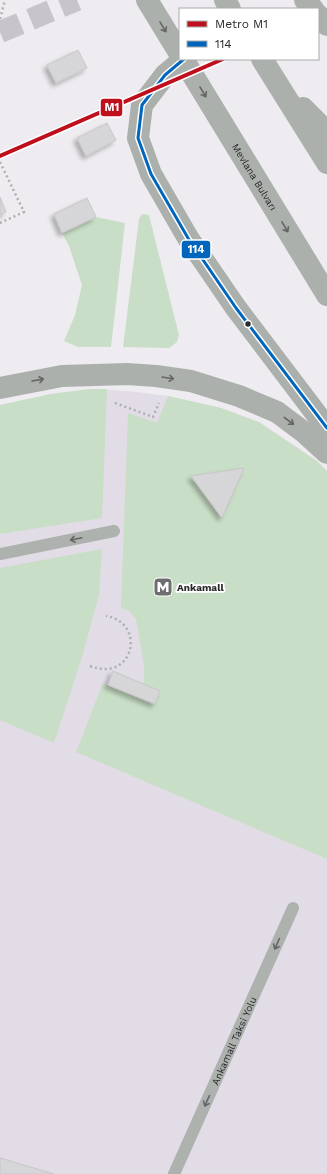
<svg xmlns="http://www.w3.org/2000/svg" width="327" height="1174" font-family="'Work Sans',sans-serif">
<defs>
<filter id="shadow"><feDropShadow dx="-3.5" dy="3.5" stdDeviation="2" flood-color="#0004"/></filter>
</defs>
<rect width="100%" height="100%" fill="#eeecf0"/>
<polygon fill="#e1dce5" points="90,389 128,391 168,396 221,408 259,422 317,461 327,471 327,1174 0,1174 0,405 51,394"/>
<g fill="#c9dec6">
<polygon points="144,214 149,215 179,335 177,342 169,348 123,347 139,219 141,215"/>
<polygon points="96,217 125,223 111,347 78,347 64,341 75,315 82,285 69,246 62,233"/>
<polygon points="90,389 107,389 102,518 0,534 0,405 51,394"/>
<polygon points="168,396 221,408 259,422 317,461 327,471 327,859 76,752 103,683 155,704 160,691 144,684 144,665 136,619 129,611 121,608 128,413 157,423"/>
<polygon points="102,549 99,595 82,657 54,743 0,720 0,568"/>
</g>
<g fill="#d6d5d7" stroke="#c8c6c9" filter="url(#shadow)">
<polygon points="78,50 87,68 56,83 47,65"/>
<polygon points="107,123 116,140 86,156 77,138"/>
<polygon points="0,197 6,212 0,215"/>
<polygon points="87,198 96,217 62,233 54,214"/>
<polygon points="244,468 222,518 191,476"/>
<polygon points="113,671 160,691 155,704 108,685"/>
<polygon points="0,1158 54,1174 0,1174"/>
</g>
<g fill="none" stroke-linecap="round" stroke-linejoin="round">
<polyline stroke="#c7c5c9" stroke-width="22" stroke-dasharray="22 11" stroke-linecap="butt" points="0,32 77,0"/>
<g stroke="#adb0ad" stroke-width="2.5" stroke-dasharray="2 3" stroke-linecap="butt">
<polyline points="0,19 5,0"/>
<polyline points="0,162 24,212 0,223"/>
<polyline points="115,403 153,417 159,403"/>
<path d="M90,666C135,683 146,622 106,616"/>
</g>
<g stroke="#adb2ae" stroke-width="12">
<polyline points="0,554 114,531"/>
<path id="s1" d="M174,1174L293,908"/>
</g>
<g stroke="#acb0ac" stroke-width="22">
<polyline points="147,0 180,54"/>
<polyline points="225,0 230,9"/>
<polyline points="305,0 313,9"/>
<polyline points="318,15 327,25"/>
<polyline points="184,59 165,75 142,105 138,138 151,174 188,238 236,308 327,428"/>
<polyline points="262,59 327,163"/>
<polyline points="303,108 327,132"/>
<polyline points="0,388 62,376 127,374 156,376 191,381 239,396 277,412 305,433 327,453"/>
</g>
<path stroke="#acb0ac" stroke-width="22" id="s2" d="M183,59L327,295"/>
<g stroke="#fff" stroke-width="6">
<polyline id="bus-1" points="184,59 165,75 142,105 138,138 151,174 188,238 236,308 327,428"/>
</g>
<use href="#bus-1" stroke="#0065bd" stroke-width="3"/>
<g stroke="#fff" stroke-width="7">
<polyline id="metro-1" points="0,156 223,59"/>
</g>
<use href="#metro-1" stroke="#bf0e1c" stroke-width="4"/>
</g>
<defs><path id="oneway-shaft" d="M-6 0H5M1.5-3L5.5 0L1.5 3" fill="none" stroke-width="1.6" stroke-linecap="round" stroke-linejoin="round"/></defs>
<g stroke="#646565">
<use href="#oneway-shaft" transform="translate(163 27) rotate(59)"/>
<use href="#oneway-shaft" transform="translate(203 92) rotate(59)"/>
<use href="#oneway-shaft" transform="translate(285 227) rotate(59)"/>
<use href="#oneway-shaft" transform="translate(168 378) rotate(9)"/>
<use href="#oneway-shaft" transform="translate(38 380) rotate(-10)"/>
<use href="#oneway-shaft" transform="translate(289 421) rotate(37)"/>
</g>
<g stroke="#646666">
<use href="#oneway-shaft" transform="translate(76 539) rotate(168)"/>
<use href="#oneway-shaft" transform="translate(277 944) rotate(114)"/>
<use href="#oneway-shaft" transform="translate(207 1101) rotate(114)"/>
</g>
<defs>
<g id="metro-square" transform="scale(1)"><rect x="-9" y="-9" width="18" height="18" rx="4" fill="#6e6d70" stroke="#fff"/><path d="M-5.5 5V-5H-3L0 0L3-5H5.5V5H3V-.5L0 4L-3-.5V5Z" fill="#fff"/></g>
</defs>
<g fill-rule="evenodd">
<use href="#metro-square" x="163" y="587"/>
</g>
<circle fill="#29282b" stroke="#fff" stroke-width="1.5" cx="248" cy="324" r="3.5"/>
<g text-anchor="middle" stroke-width="3.5" stroke-linejoin="round" paint-order="stroke">
<g font-size="10" fill="#29282b" stroke="#fff">
<text dy="4" stroke="none"><textPath href="#s2" startOffset="138">Mevlana Bulvarı</textPath></text>
<text dy="4" stroke="none"><textPath href="#s1" startOffset="146">Ankamall Taksi Yolu</textPath></text>
</g>
<g font-size="10" font-weight="bold" fill="#29282b" stroke="#fff" text-anchor="start">
<text x="177" y="591">Ankamall</text>
</g>
</g>
<g stroke="#fff" stroke-width="1.5">
<rect x="100" y="98" width="23" height="19" rx="4" fill="#bf0e1c"/>
<rect x="181" y="240" width="30" height="19" rx="4" fill="#0065bd"/>
</g>
<g font-size="11" text-anchor="middle" font-weight="bold" fill="#fff">
<text x="112" y="111">M1</text>
<text x="196" y="253">114</text>
</g>
<rect x="179" y="8" width="140" height="52" fill="#ffffff" stroke="#a9a9aa"/>
<rect x="187" y="21" width="20" height="6" fill="#bf0e1c" stroke="#a9a9aa"/>
<text x="215" y="28" font-size="12" fill="#29282b">Metro M1</text>
<rect x="187" y="41" width="20" height="6" fill="#0065bd" stroke="#a9a9aa"/>
<text x="215" y="48" font-size="12" fill="#29282b">114</text>
</svg>
